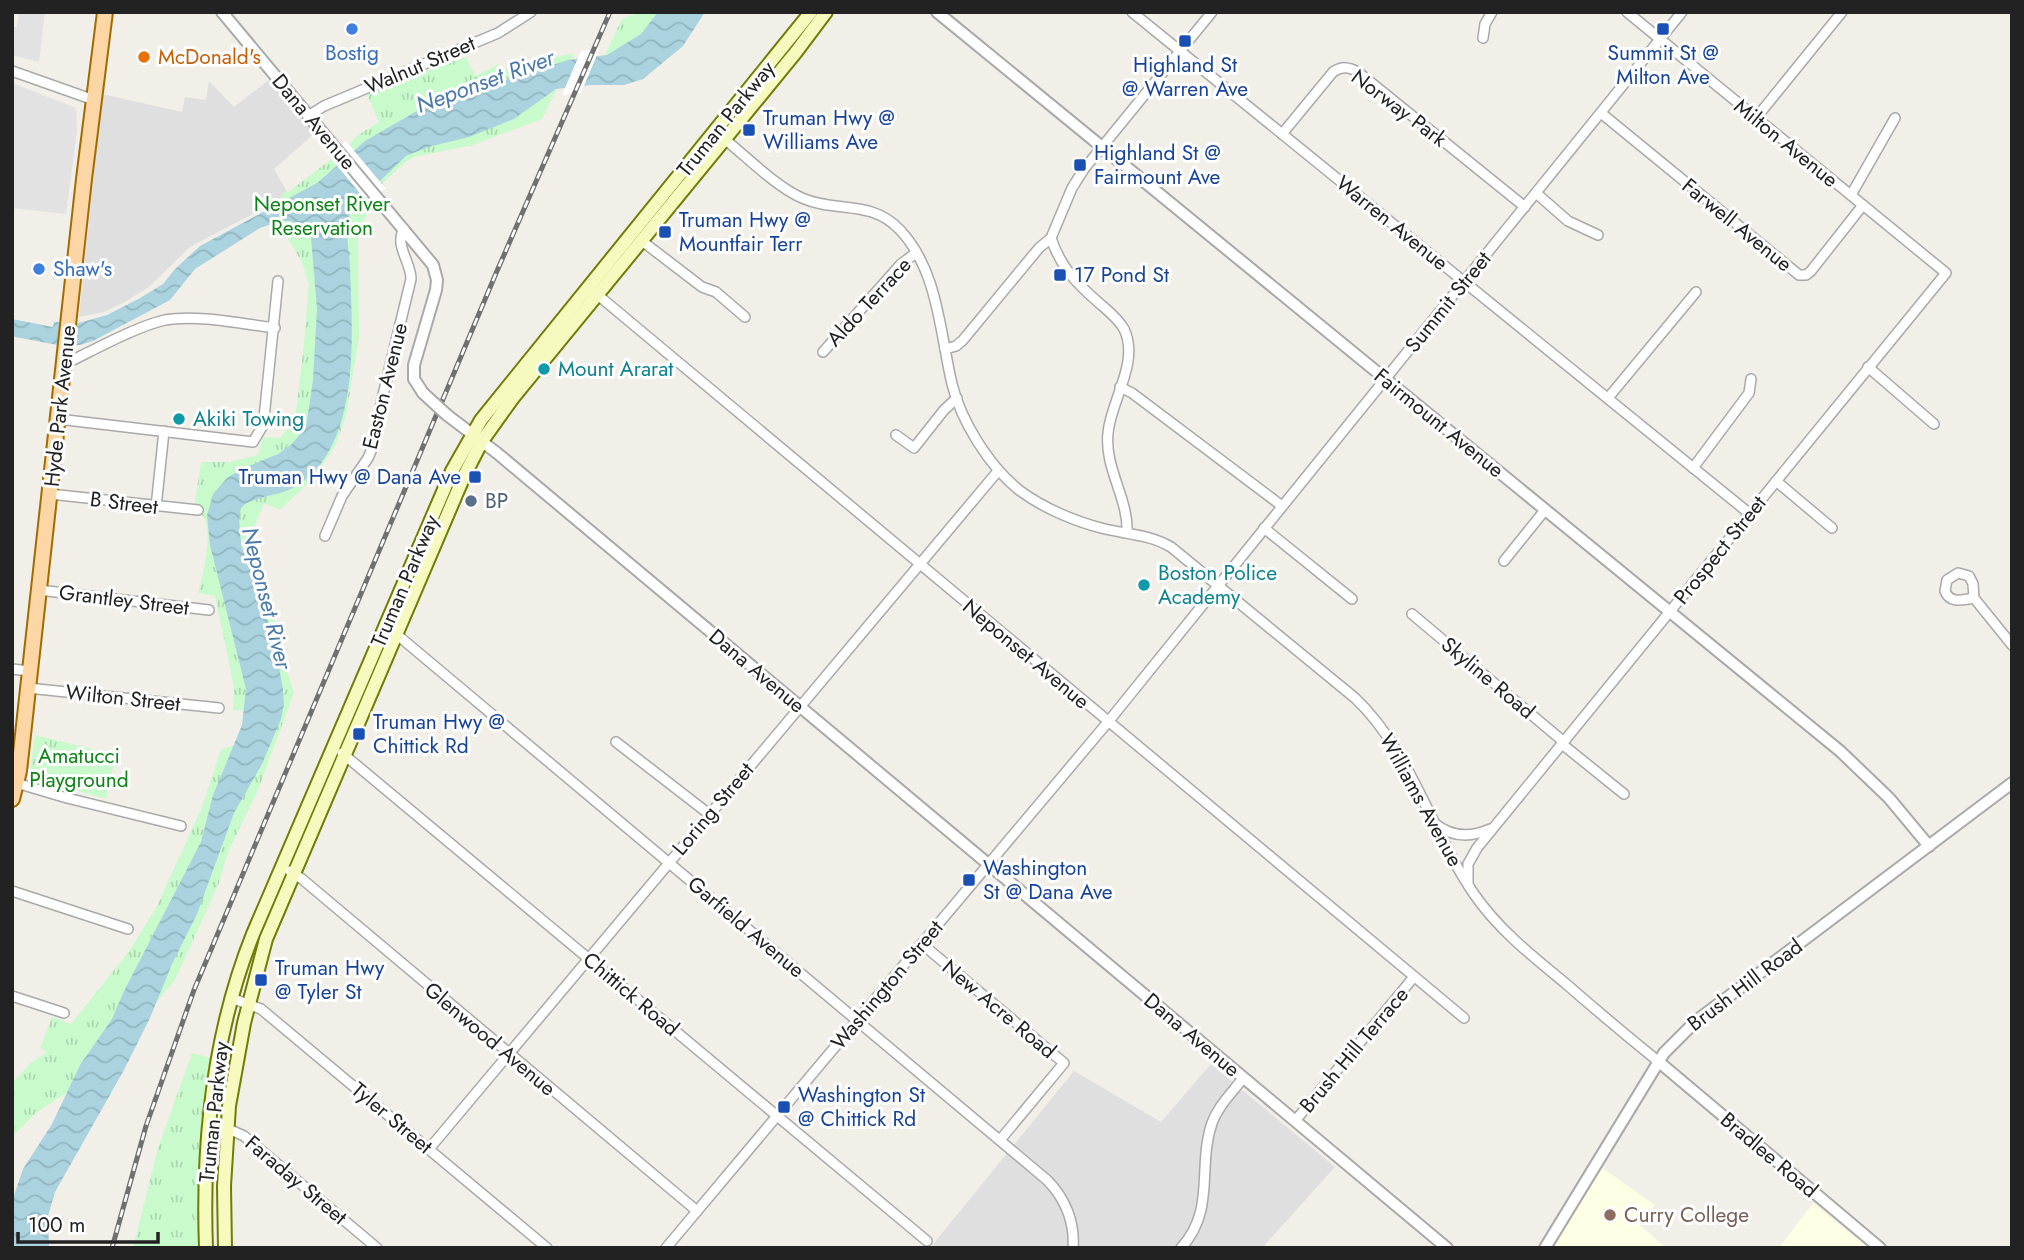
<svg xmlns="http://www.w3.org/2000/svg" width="2024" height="1260" font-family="Jost,sans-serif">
<defs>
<pattern id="park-tufts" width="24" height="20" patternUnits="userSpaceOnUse" patternTransform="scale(1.75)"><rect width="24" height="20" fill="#c8facc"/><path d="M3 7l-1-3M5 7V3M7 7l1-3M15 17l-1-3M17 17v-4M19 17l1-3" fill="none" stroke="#acd6af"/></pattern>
<pattern id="water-waves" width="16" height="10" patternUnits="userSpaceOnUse" patternTransform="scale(1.75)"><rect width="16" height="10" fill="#aad3df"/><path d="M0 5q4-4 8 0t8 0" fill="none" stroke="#92b5bf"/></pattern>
</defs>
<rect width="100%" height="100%" fill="#f2efe9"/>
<g fill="#e0dfdf">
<polygon points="270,79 315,133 274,169 286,190 279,200 190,247 149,287 123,303 104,312 79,317 102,94 182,112 185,97 206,100 209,81 234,107"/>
<polygon points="1211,1064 1335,1167 1262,1248 930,1248 1074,1071 1161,1122"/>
</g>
<g fill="#ffffe5">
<polygon points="1602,1168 1655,1205 1640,1225 1666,1248 1553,1248"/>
<polygon points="1813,1203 1866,1246 1865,1248 1779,1248"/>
</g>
<g fill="url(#park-tufts)">
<polygon points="640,12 682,12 597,72 622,19"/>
<polygon points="574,53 542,119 473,145 414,157 405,162 382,184 349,144 358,135 379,122 366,92 466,57 475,76 499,64 501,70"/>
<path d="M333,158L373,204L358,230L359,337L346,416L335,446L325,461L303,488L280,510L264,503L253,530L264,568L282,655L294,693L258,790L228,852L219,883L175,980L149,1011L74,1088L37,1112L12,1137V1083L32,1062L47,1052L40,1048L52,1017L71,1024L130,950L157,906L202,807L221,749L239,744L250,711L233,710L234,687L215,596L198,593C203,575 212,537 205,520C203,515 198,511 194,508L201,462H229L258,455L263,437L280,438L292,424L296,411L304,344L309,284L301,260L268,206L279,200L286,190L288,192Z"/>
<polygon points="35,735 116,755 106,799 29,777"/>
<polygon points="192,1053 211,1058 199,1160 200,1248 133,1248 158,1148"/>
</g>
<g fill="#e2e2e2">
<polygon points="19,12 45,12 39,62 12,55 12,27 17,27"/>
<polygon points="12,83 76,108 77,131 66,214 12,208"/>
</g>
<path fill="url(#water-waves)" d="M658,12H705L683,46L643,79L624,85H591L556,89L514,119L469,137L428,147L406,156L352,208C343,228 349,245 350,266C352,332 362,440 300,484C285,495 262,495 245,504L241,508L239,518L241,545L266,614L276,649L283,690L284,704L281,719L262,764L234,813L197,914L172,964L150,1018L124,1070L55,1192L48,1216L49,1248H12V1201L23,1169L52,1124L80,1065L112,1019L124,991L201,842L213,795L242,725L246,689L210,545L207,516L213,494L227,478L240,470L278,454L292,444L306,427L313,380L317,309L311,237L305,228L290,221H280L260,228L195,269L170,300L93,341L80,345H58L15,337L12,336V319L53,327L54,322L79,323L107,315L140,298L163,284L175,269L200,246L317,183L365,141L422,108L568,60L607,55L641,34Z"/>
<g fill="#fff">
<polygon points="600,48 581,93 562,95 581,51"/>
<polygon points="346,141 386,189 364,198 329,156"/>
</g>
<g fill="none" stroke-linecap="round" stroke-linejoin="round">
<g stroke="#a9a9a9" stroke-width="12">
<g id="minor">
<polyline points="1132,12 1750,514"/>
<polyline points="1483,38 1485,24 1492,12"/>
<polyline points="12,71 94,100"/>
<polyline points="1601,113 1799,275 1806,275 1811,271 1863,205"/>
<polyline points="308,116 324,106 498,33 531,12"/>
<polyline points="1756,118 1842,12"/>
<path d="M1282,134L1333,72C1342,66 1349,67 1358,72L1525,207"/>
<path d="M722,137C746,156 775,186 802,198C836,213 871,199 900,230C938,270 940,333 952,384C961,421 989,466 1019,490C1043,508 1076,522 1105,529C1127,534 1151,535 1171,547L1355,698C1411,751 1431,831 1474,894C1498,929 1532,956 1565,983C1596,1010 1627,1036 1659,1062"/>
<polyline points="1536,193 1568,221 1598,235"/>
<polyline points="1851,195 1895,118"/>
<path d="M1051,238C1060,266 1076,283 1098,302C1107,310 1118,318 1124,329C1140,362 1111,400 1108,433C1104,468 1129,499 1127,533"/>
<polyline points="642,241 702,287 716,292 745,317"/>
<polyline points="593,291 1464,1018"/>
<polyline points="945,349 956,346 963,340 1039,248 1051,238 1072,188 1084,169 1212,12"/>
<polyline points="823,352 901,264 916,253"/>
<path d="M65,364C92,351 137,326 165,320C198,314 242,324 275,328"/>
<polyline points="1868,367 1934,424"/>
<polyline points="1120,387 1132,393 1282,506"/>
<polyline points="1608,398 1696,292"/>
<polyline points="58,419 253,442 262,427 264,418 278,281"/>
<polyline points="896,435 914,448 944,410 957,398"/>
<polyline points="1693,468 1749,393 1751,379"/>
<polyline points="1776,481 1832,528"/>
<polyline points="50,494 198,510"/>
<polyline points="156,507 164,431"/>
<polyline points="1264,528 1352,599"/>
<path d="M325,536L342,496L368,458L375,442L381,403L411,279C411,262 394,245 404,229"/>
<polyline points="1504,561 1545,510"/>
<polyline points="39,590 209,610"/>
<path d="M1974,598C1962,600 1950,604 1945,591L1947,580L1958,573L1969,576L1973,584L1974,598L2012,645"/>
<polyline points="1412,614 1564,742"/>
<path d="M385,628L395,633L1047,1180C1065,1198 1075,1222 1073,1248"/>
<polyline points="12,669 30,671"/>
<polyline points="28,688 219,708"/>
<polyline points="616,742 709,814"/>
<polyline points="1562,744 1624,794"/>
<polyline points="342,753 927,1241"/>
<polyline points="13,782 67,798 181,826"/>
<path d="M1434,823C1451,837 1470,838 1490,829"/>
<polyline points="290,871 302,879 697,1211"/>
<polyline points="1468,883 1468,864 1477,848 1946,273 1627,12"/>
<polyline points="12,891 128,929"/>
<polyline points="922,944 1064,1063 1000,1140"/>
<polyline points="12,996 64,1013"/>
<polyline points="231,998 261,1009 547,1248"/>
<polyline points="1295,1121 1413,978"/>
<polyline points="209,1126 233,1131 244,1136 377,1248"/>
<polyline points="429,1149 998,471"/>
<polyline points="666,1248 1108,722 1682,12"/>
<path d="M1181,1248C1216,1210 1197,1167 1212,1123C1218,1106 1232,1093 1243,1078"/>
</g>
</g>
<g stroke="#a9a9a9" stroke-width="14">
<g id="tertiary">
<polyline points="222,12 433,265 437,280 436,290 414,365 414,379 423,393"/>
<polyline points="937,12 1840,751 1889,798 1929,846"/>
<polyline points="447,415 497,453 1447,1248"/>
<polyline points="1659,1062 1880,1248"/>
<polyline points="1545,1248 1664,1053 1696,1021 2012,783"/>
</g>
</g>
<g stroke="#707d05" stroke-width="16">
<g id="secondary">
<path d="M206,1248C202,1141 213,1034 253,934L452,471L481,420L811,12"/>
<polyline points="225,1248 224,1186 229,1106 244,1023 266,939 464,476 482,441 512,399 796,52 826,12"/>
</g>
</g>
<g stroke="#a06b00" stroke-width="18">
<polyline id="primary" points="12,799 19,771 84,179 105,12"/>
</g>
<use href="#minor" stroke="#fff" stroke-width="9"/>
<use href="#tertiary" stroke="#fff" stroke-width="10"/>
<use href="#secondary" stroke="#f7fabf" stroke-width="12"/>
<use href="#primary" stroke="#fcd6a4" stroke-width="14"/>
<g stroke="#707070" stroke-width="5">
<polyline id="rail" points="112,1248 146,1126 194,990 497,271 610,12"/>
</g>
<use href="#rail" stroke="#fff" stroke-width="2.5" stroke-dasharray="8" stroke-linecap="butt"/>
<g stroke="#a9a9a9" stroke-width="14" stroke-linecap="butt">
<polyline id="tertiary-bridge" points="423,393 447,415"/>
</g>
<use href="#tertiary-bridge" stroke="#fff" stroke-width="10"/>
</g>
<g fill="#3f7fe0" stroke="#fff" stroke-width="2.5">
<circle cx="352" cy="29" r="7"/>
<circle cx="39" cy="269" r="7"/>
</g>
<g fill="#1a4fb4" stroke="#fff" stroke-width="2.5">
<rect x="1656" y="22" width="14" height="14" rx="3.5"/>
<rect x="1178" y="34" width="14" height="14" rx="3.5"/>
<rect x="742" y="123" width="14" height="14" rx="3.5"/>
<rect x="1073" y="158" width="14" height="14" rx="3.5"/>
<rect x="658" y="225" width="14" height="14" rx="3.5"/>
<rect x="1053" y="268" width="14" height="14" rx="3.5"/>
<rect x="468" y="470" width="14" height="14" rx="3.5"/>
<rect x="352" y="727" width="14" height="14" rx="3.5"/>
<rect x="962" y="873" width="14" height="14" rx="3.5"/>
<rect x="254" y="973" width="14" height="14" rx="3.5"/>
<rect x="777" y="1100" width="14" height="14" rx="3.5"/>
</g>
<circle fill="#e8710a" stroke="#fff" stroke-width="2.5" cx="144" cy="57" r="7"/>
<g fill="#0f9aa8" stroke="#fff" stroke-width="2.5">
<circle cx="544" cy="369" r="7"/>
<circle cx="179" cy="419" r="7"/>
<circle cx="1144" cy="585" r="7"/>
</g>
<circle fill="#5c6f8a" stroke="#fff" stroke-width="2.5" cx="471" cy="501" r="7"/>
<circle fill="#8d6e63" stroke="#fff" stroke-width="2.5" cx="1610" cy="1215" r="7"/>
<g text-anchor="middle" stroke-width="6" stroke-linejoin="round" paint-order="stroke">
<g font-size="21" fill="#366cbe" stroke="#fff">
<text x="352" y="60">Bostig</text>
<text x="53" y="276" text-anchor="start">Shaw's</text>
</g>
<g font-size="21" fill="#164399" stroke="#fff" text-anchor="start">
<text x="1663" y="60" text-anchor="middle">Summit St @<tspan x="1663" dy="24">Milton Ave</tspan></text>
<text x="1185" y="72" text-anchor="middle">Highland St<tspan x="1185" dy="24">@ Warren Ave</tspan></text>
<text x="763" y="125">Truman Hwy @<tspan x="763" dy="24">Williams Ave</tspan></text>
<text x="1094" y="160">Highland St @<tspan x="1094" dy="24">Fairmount Ave</tspan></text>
<text x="679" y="227">Truman Hwy @<tspan x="679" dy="24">Mountfair Terr</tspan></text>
<text x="1074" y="282">17 Pond St</text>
<text x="461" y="484" text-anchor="end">Truman Hwy @ Dana Ave</text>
<text x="373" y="729">Truman Hwy @<tspan x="373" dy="24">Chittick Rd</tspan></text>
<text x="983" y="875">Washington<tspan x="983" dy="24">St @ Dana Ave</tspan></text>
<text x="275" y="975">Truman Hwy<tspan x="275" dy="24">@ Tyler St</tspan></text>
<text x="798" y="1102">Washington St<tspan x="798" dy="24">@ Chittick Rd</tspan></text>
</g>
<g font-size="21" fill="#c56008" stroke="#fff" text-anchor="start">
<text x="158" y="64">McDonald's</text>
</g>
<g font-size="21" fill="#222" stroke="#fff">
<text transform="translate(420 65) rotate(-23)" y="7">Walnut Street</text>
<text transform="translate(1399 108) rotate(37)" y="7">Norway Park</text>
<text transform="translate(726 119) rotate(-51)" y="7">Truman Parkway</text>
<text transform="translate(314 122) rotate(50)" y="7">Dana Avenue</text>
<text transform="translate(1786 143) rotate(39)" y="7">Milton Avenue</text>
<text transform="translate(1392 223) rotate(39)" y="7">Warren Avenue</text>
<text transform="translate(1737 225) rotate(39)" y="7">Farwell Avenue</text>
<text transform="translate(869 302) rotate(-47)" y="7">Aldo Terrace</text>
<text transform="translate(1448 302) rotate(-51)" y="7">Summit Street</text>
<text transform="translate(385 386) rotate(-76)" y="7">Easton Avenue</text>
<text transform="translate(60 406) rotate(-84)" y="7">Hyde Park Avenue</text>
<text transform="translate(1439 423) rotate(39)" y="7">Fairmount Avenue</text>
<text transform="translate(124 503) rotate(7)" y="7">B Street</text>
<text transform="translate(1720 550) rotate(-51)" y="7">Prospect Street</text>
<text transform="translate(405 581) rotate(-67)" y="7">Truman Parkway</text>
<text transform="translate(124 600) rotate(7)" y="7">Grantley Street</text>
<text transform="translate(1026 654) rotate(40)" y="7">Neponset Avenue</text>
<text transform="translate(757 671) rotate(40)" y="7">Dana Avenue</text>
<text transform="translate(1488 678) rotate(40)" y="7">Skyline Road</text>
<text transform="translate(123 698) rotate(6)" y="7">Wilton Street</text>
<text transform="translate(1421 800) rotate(61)" y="7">Williams Avenue</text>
<text transform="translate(713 809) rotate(-50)" y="7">Loring Street</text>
<text transform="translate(746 927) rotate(40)" y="7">Garfield Avenue</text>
<text transform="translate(887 985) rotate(-50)" y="7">Washington Street</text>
<text transform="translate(1745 985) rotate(-37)" y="7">Brush Hill Road</text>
<text transform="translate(631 994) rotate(40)" y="7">Chittick Road</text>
<text transform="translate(999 1009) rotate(40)" y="7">New Acre Road</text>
<text transform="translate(1192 1035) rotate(40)" y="7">Dana Avenue</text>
<text transform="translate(490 1039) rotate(40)" y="7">Glenwood Avenue</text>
<text transform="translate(1354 1050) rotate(-50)" y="7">Brush Hill Terrace</text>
<text transform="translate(214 1112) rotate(-84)" y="7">Truman Parkway</text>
<text transform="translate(392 1118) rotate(40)" y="7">Tyler Street</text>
<text transform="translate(1769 1155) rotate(40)" y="7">Bradlee Road</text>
<text transform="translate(296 1180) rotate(40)" y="7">Faraday Street</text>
</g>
<g font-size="21" fill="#0c8416" stroke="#fff">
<text x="322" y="211">Neponset River<tspan x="322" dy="24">Reservation</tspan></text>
<text x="79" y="763">Amatucci<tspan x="79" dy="24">Playground</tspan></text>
</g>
<g font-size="21" fill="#0d838f" stroke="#fff" text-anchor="start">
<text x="558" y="376">Mount Ararat</text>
<text x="193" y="426">Akiki Towing</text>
<text x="1158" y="580">Boston Police<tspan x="1158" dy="24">Academy</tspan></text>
</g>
<g font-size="21" fill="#4e5e75" stroke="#fff" text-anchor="start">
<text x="485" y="508">BP</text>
</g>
<g font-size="21" fill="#785e54" stroke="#fff" text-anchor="start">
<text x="1624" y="1222">Curry College</text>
</g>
<g font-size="23" font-style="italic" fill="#4a7aab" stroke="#fff">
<text transform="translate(485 81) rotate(-20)" y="8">Neponset River</text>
<text transform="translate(267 598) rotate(76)" y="8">Neponset River</text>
</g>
</g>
<rect width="2024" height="1260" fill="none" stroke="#222222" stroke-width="28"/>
<path d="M18 1232v10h140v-10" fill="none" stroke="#222222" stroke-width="3.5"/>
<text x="28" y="1232" font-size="21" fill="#222222" stroke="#ffffff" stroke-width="5" paint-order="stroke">100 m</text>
</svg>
